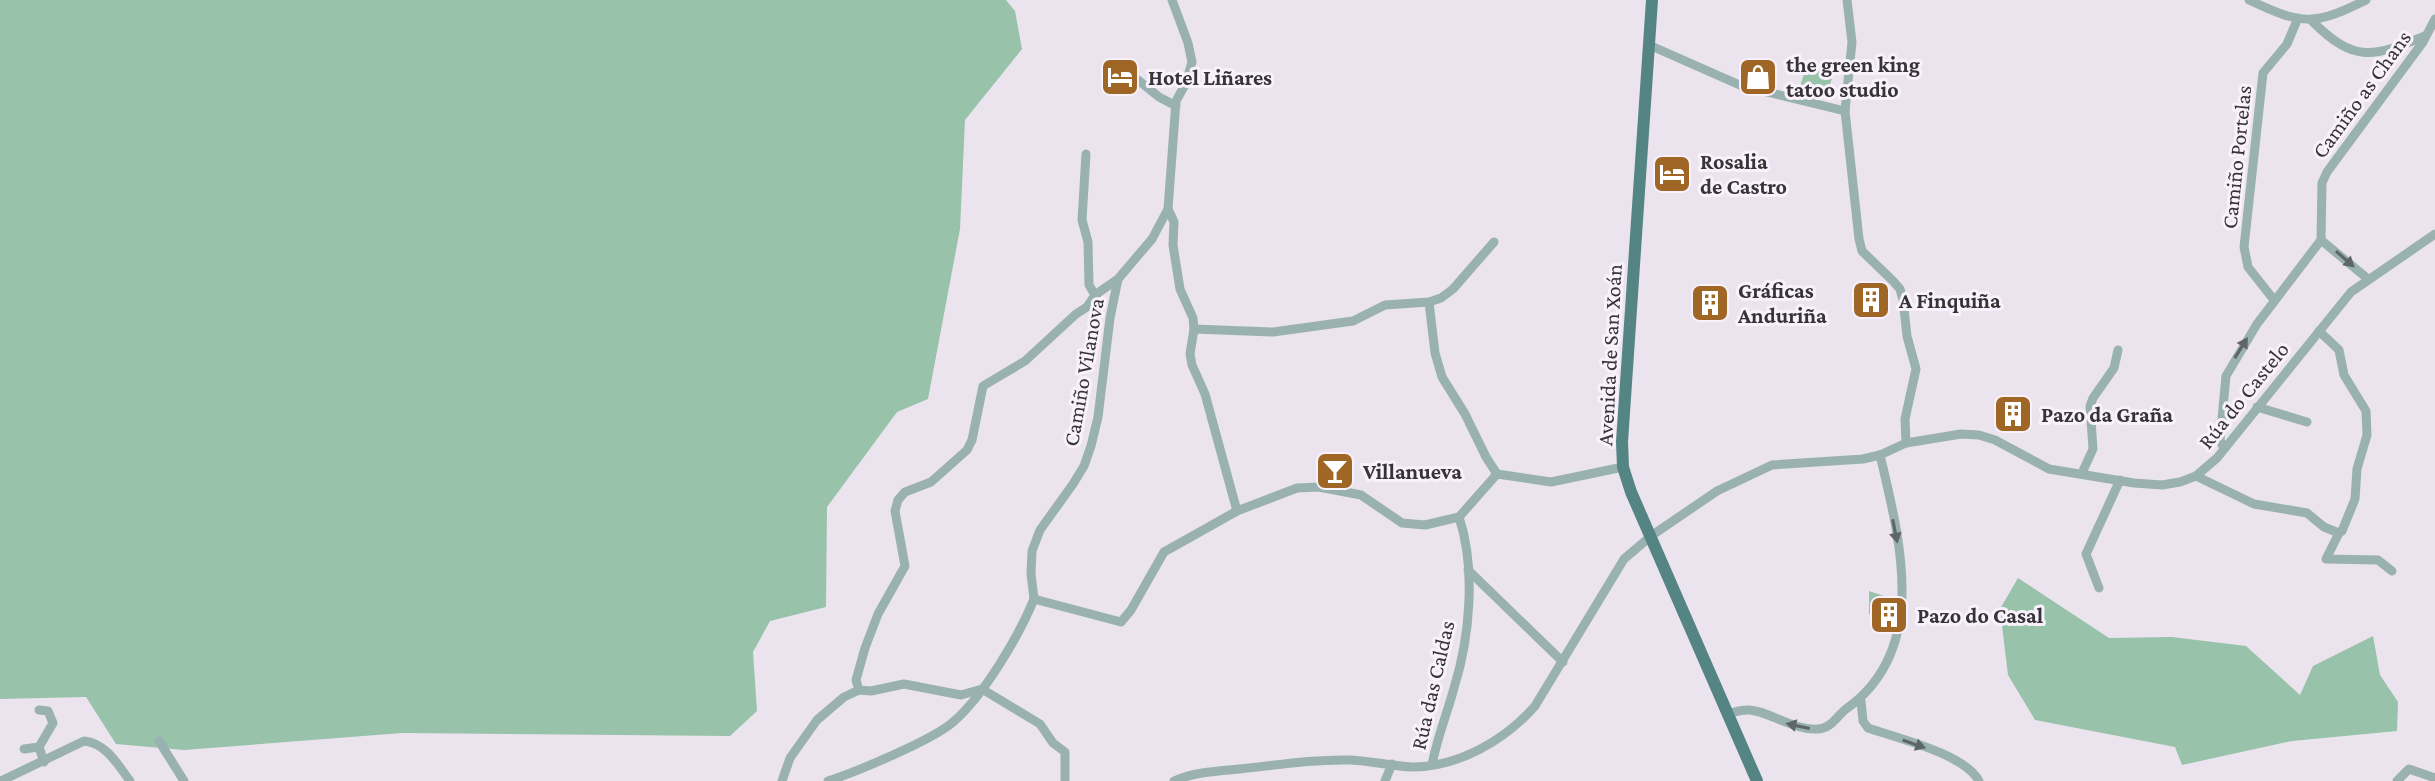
<svg xmlns="http://www.w3.org/2000/svg" width="2435" height="781" font-family="'Crimson Pro',serif">
<rect width="100%" height="100%" fill="#ebe4ee"/>
<g fill="#98c2aa">
<polygon points="0,0 1006,0 1015,11 1022,49 965,120 960,229 928,399 897,412 827,507 826,607 770,621 753,652 757,711 730,736 402,733 184,750 116,744 86,697 0,699"/>
<polygon points="1807,65 1832,78 1826,98 1798,92"/>
<polygon points="2018,578 2109,638 2172,637 2246,646 2300,695 2313,666 2373,636 2380,675 2398,702 2397,731 2292,741 2182,765 2175,747 2035,720 2008,675 2000,609"/>
<polygon points="1869,591 1890,598 1889,613 1881,612 1881,616 1869,614"/>
</g>
<g fill="none" stroke-linecap="round" stroke-linejoin="round">
<g stroke="#99b2b1" stroke-width="9">
<polyline points="1847,0 1852,42 1845,111 1859,239 1862,251 1893,281 1900,289 1903,300 1907,336 1916,369 1905,419 1906,443"/>
<path d="M2249,0C2302,25 2314,26 2366,0"/>
<path d="M2312,21C2355,64 2373,57 2425,36"/>
<polyline points="1649,45 1742,86 1845,111"/>
<polyline points="1138,80 1159,97 1176,106"/>
<polyline points="1086,154 1082,220 1088,242 1089,285 1095,295"/>
<polyline points="1168,209 1174,222 1173,245 1180,289 1193,318 1194,329 1190,354 1192,365 1205,394 1237,511"/>
<polyline points="2321,240 2368,279"/>
<polyline points="2274,300 2248,267 2244,247 2263,73 2287,44 2298,18"/>
<polyline points="1429,302 1435,353 1442,377 1465,414 1486,457 1497,474"/>
<polyline points="1194,329 1273,332 1353,321 1385,305 1429,302 1441,298 1453,289 1494,242"/>
<polyline points="2257,407 2307,422"/>
<polyline points="2224,449 2220,440 2226,376 2257,324 2321,240 2322,183 2327,172 2423,42 2435,19"/>
<polyline points="2082,473 2093,449 2090,406 2093,398 2114,368 2118,350"/>
<polyline points="2196,476 2254,504 2307,513 2324,527 2339,533 2342,531 2355,499 2357,469 2367,435 2366,411 2344,375 2339,350 2319,331"/>
<polyline points="2339,533 2326,559 2378,560 2392,571"/>
<polyline points="1468,570 1563,662"/>
<polyline points="2099,588 2086,554 2120,480"/>
<polyline points="1034,599 1121,622 1131,610 1164,552 1237,511 1297,488 1319,487 1361,495 1402,523 1425,525 1459,517 1497,474 1551,482 1623,467"/>
<polyline points="1034,599 1031,574 1032,551 1040,530 1073,484 1084,466 1091,446 1098,417 1110,318 1118,279 1152,239 1168,209 1176,101 1186,83 1192,62 1188,43 1172,0"/>
<polyline points="859,690 856,680 865,648 878,614 905,566 895,511 898,500 905,492 931,482 967,450 972,440 983,386 1025,361 1076,314 1087,307 1095,295 1118,279"/>
<path d="M1861,701L1863,721L1868,728C1897,738 1965,754 1979,781"/>
<path d="M1729,713C1735,712 1741,710 1747,710C1765,709 1794,731 1817,729C1831,729 1836,717 1846,709C1930,650 1900,540 1880,455"/>
<polyline points="159,741 184,781"/>
<polyline points="39,747 53,723 48,711 39,710"/>
<polyline points="24,749 39,747 44,762"/>
<path d="M1432,765C1437,738 1447,714 1454,688C1470,637 1476,568 1459,517"/>
<path d="M1,781L84,741C106,743 118,765 130,781"/>
<polyline points="782,781 790,758 817,720 844,697 859,690 871,691 904,684 961,695 982,689 1040,724 1053,743 1065,752 1065,781"/>
<path d="M828,781C856,772 930,741 952,723C983,697 1019,636 1034,599"/>
<path d="M1174,781C1194,772 1218,771 1240,769C1277,765 1314,759 1351,760C1371,761 1392,766 1412,767C1459,767 1505,740 1535,706L1624,559L1651,536L1717,491L1772,465L1863,459L1880,455L1906,443L1961,434L1979,435L1995,440L2049,469L2134,483L2162,485L2180,482L2196,476L2217,458L2351,292L2435,234"/>
<polyline points="1385,781 1392,764"/>
<polyline points="2397,781 2409,769 2435,778"/>
</g>
<polyline stroke="#558484" stroke-width="12" points="1652,0 1622,442 1623,467 1631,492 1757,781"/>
</g>
<defs><path id="oneway-solid" d="M-6-.8H1V-3.2L6.5 0L1 3.2V.8H-6Z" transform="scale(2)"/></defs>
<g fill="#5e6668">
<use href="#oneway-solid" transform="translate(2345 259) rotate(41)"/>
<use href="#oneway-solid" transform="translate(2241 348) rotate(-58)"/>
<use href="#oneway-solid" transform="translate(1895 531) rotate(79)"/>
<use href="#oneway-solid" transform="translate(1798 726) rotate(-168)"/>
<use href="#oneway-solid" transform="translate(1914 744) rotate(19)"/>
</g>
<defs>
<g id="hotel-square" transform="scale(2)"><rect x="-9" y="-9" width="18" height="18" rx="4" fill="#a06625" stroke="#f9f1fb"/><path d="M-6-4.5h1.5V1H6V5H4.5V3h-9V5H-6ZM-4 0a1.8 1.8 0 1 1 3.6 0ZM.5 0V-2.5h3Q6-2.5 6 0Z" fill="#fff"/></g>
<g id="shop-square" transform="scale(2)"><rect x="-9" y="-9" width="18" height="18" rx="4" fill="#a06625" stroke="#f9f1fb"/><path d="M-5-2.5h2.3a2.7 3.5 0 0 1 5.4 0H5L5.5 6h-11ZM-1.5-2.5h3a1.5 2.3 0 0 0-3 0Z" fill="#fff"/></g>
<g id="building-square" transform="scale(2)"><rect x="-9" y="-9" width="18" height="18" rx="4" fill="#a06625" stroke="#f9f1fb"/><path d="M-4-6H4V6H1V3H-1V6H-4ZM-2.5-4.3h1.7v1.8h-1.7ZM.8-4.3h1.7v1.8H.8ZM-2.5-1h1.7V.8h-1.7ZM.8-1h1.7V.8H.8Z" fill="#fff"/></g>
<g id="bar-square" transform="scale(2)"><rect x="-9" y="-9" width="18" height="18" rx="4" fill="#a06625" stroke="#f9f1fb"/><path d="M-6-5H6L.8 .8V4.5H3.5V6h-7V4.5H-.8V.8Z" fill="#fff"/></g>
</defs>
<g fill-rule="evenodd">
<use href="#hotel-square" x="1120" y="77"/>
<use href="#shop-square" x="1758" y="77"/>
<use href="#hotel-square" x="1672" y="174"/>
<use href="#building-square" x="1871" y="300"/>
<use href="#building-square" x="1710" y="303"/>
<use href="#building-square" x="2013" y="414"/>
<use href="#bar-square" x="1335" y="471"/>
<use href="#building-square" x="1889" y="615"/>
</g>
<g text-anchor="middle" stroke-width="6" stroke-linejoin="round" paint-order="stroke">
<g font-size="22" font-weight="bold" fill="#373438" stroke="#f9f1fb" text-anchor="start">
<text x="1786" y="72">the green king<tspan x="1786" dy="25">tatoo studio</tspan></text>
<text x="1148" y="85">Hotel Liñares</text>
<text x="1700" y="169">Rosalia<tspan x="1700" dy="25">de Castro</tspan></text>
<text x="1738" y="298">Gráficas<tspan x="1738" dy="25">Anduriña</tspan></text>
<text x="1899" y="308">A Finquiña</text>
<text x="2041" y="422">Pazo da Graña</text>
<text x="1363" y="479">Villanueva</text>
<text x="1917" y="623">Pazo do Casal</text>
</g>
<g font-size="22" fill="#373438" stroke="#f9f1fb">
<text transform="translate(2361 94) rotate(-54)" y="8">Camiño as Chans</text>
<text transform="translate(2236 157) rotate(-84)" y="8">Camiño Portelas</text>
<text transform="translate(1609 355) rotate(-87)" y="8">Avenida de San Xoán</text>
<text transform="translate(1083 372) rotate(-80)" y="8">Camiño Vilanova</text>
<text transform="translate(2243 395) rotate(-51)" y="8">Rúa do Castelo</text>
<text transform="translate(1432 685) rotate(-77)" y="8">Rúa das Caldas</text>
</g>
</g>
</svg>
